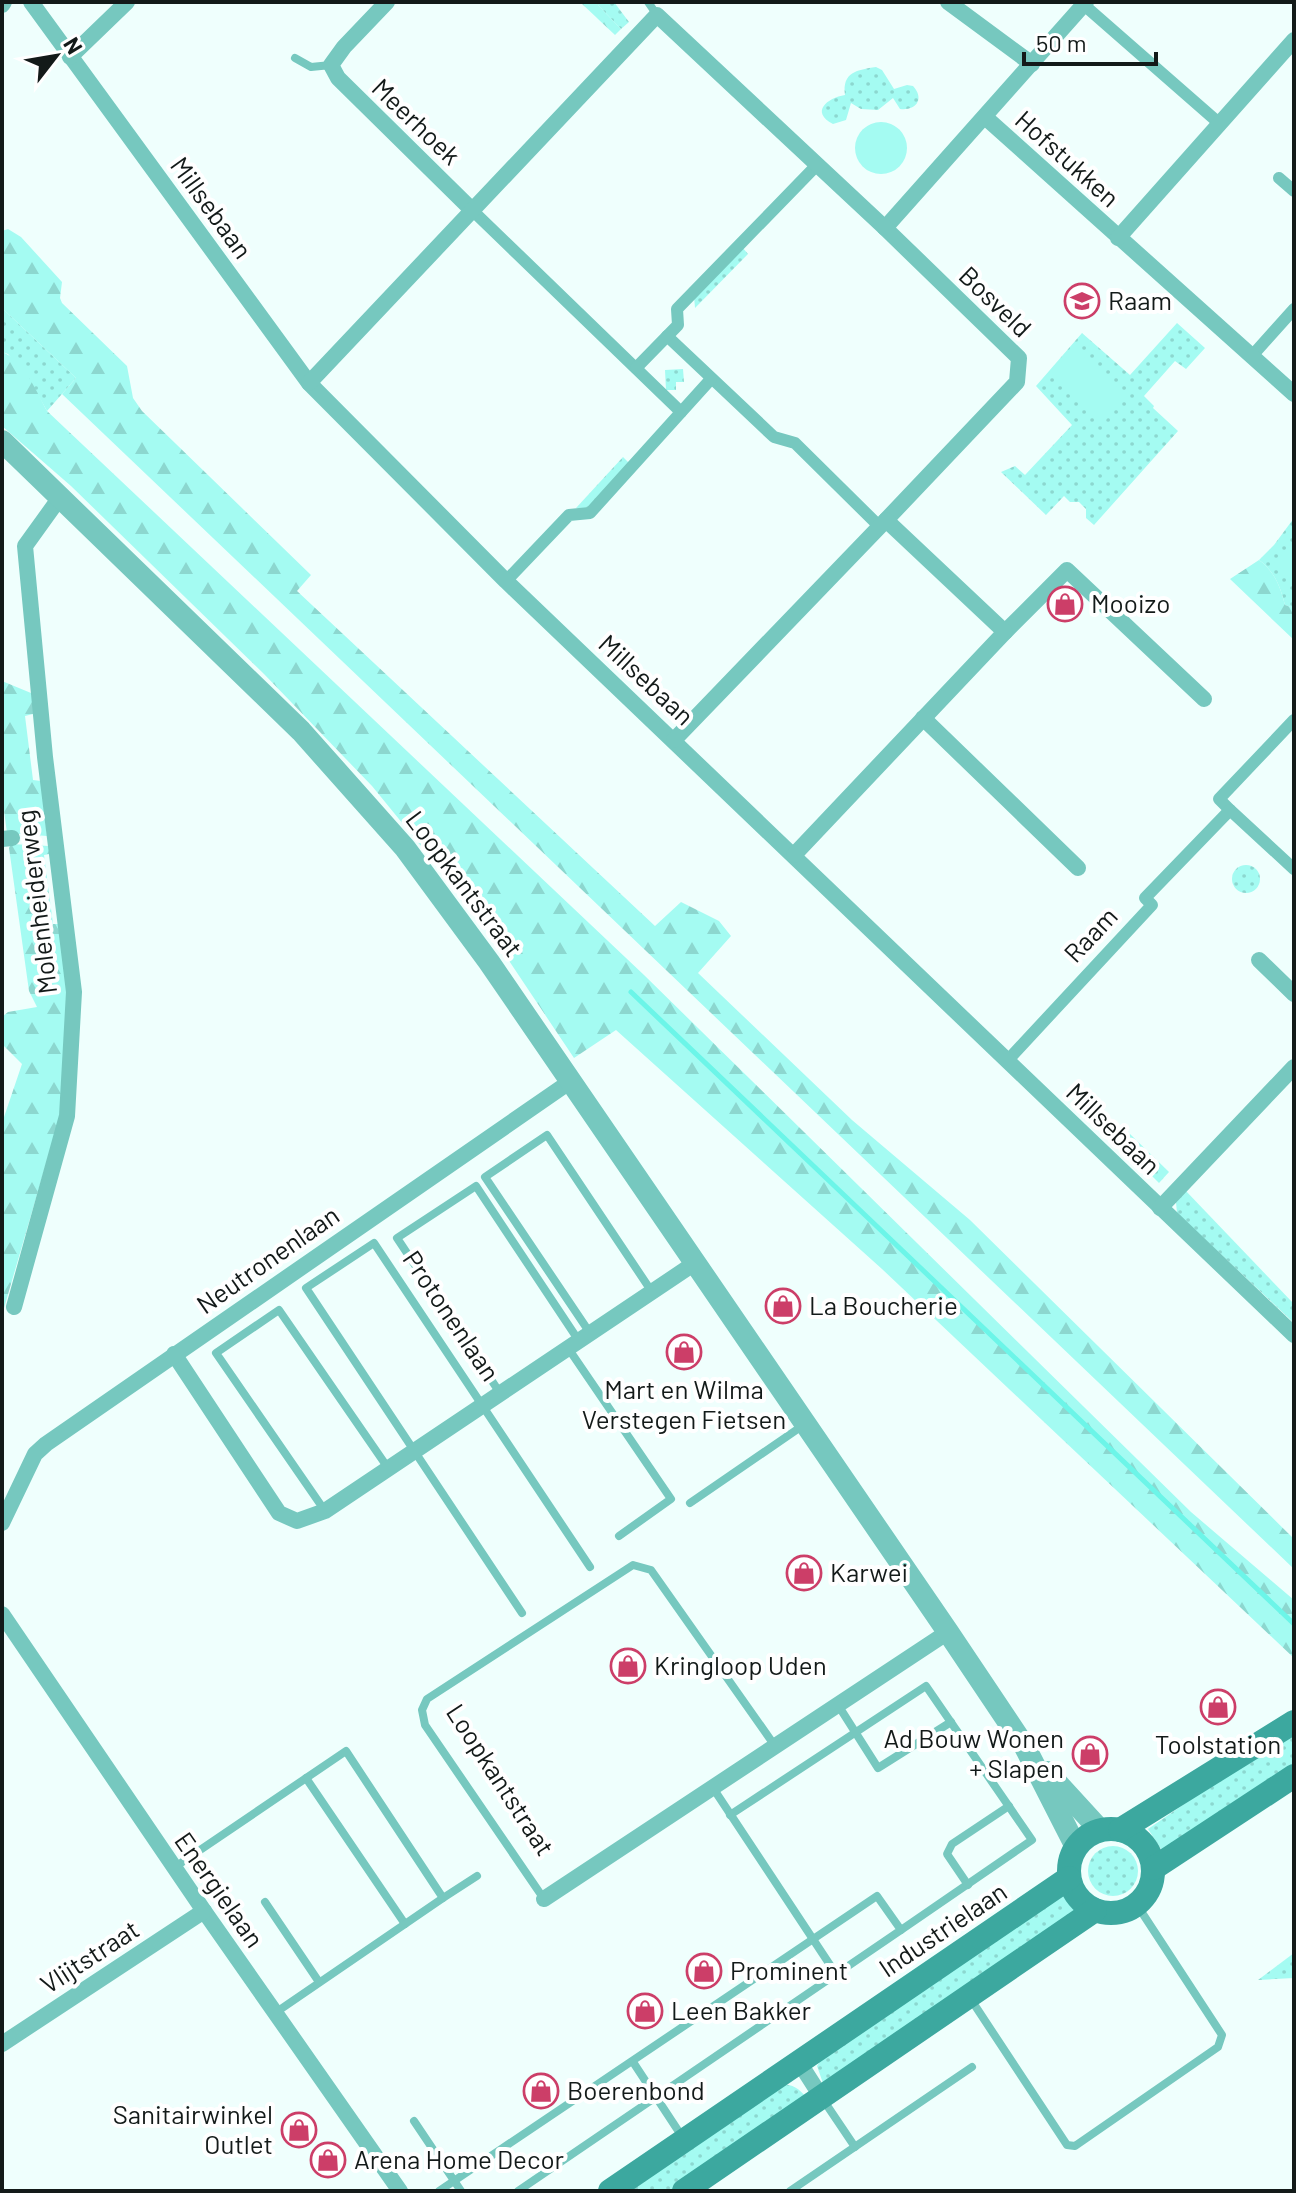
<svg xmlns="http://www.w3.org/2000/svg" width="1296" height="2193" font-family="Barlow,sans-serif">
<defs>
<pattern id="grass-dots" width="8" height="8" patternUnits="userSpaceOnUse" patternTransform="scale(2)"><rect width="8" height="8" fill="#a4fbf2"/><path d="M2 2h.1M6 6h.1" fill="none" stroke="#8cd7cf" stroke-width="1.8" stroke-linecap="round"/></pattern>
<pattern id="forest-firs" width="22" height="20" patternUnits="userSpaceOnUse" patternTransform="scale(2)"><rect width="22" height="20" fill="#a4fbf2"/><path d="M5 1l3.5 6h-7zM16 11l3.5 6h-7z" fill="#8cd7cf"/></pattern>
</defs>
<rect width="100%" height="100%" fill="#effffd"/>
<g fill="url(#grass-dots)">
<polygon points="595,2 614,2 629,22 621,29"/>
<path d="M876,67L882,70L894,89L907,85L913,86C925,99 916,111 900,109L893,98L878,110L861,109L851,103L846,120L833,124C810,112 827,98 845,95C842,72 857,70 876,67Z"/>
<polygon points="742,247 748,254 695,308 694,296"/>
<polygon points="2,308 76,378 47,411 33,386 8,354 2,352"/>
<polygon points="1177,323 1205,348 1186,369 1175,361 1144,396 1154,406 1153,408 1178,431 1094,525 1086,518 1086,509 1079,502 1070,502 1064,496 1046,515 1001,472 1015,466 1025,475 1072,425 1036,386 1082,333 1130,375"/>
<polygon points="683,369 684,382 676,382 676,390 666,390 665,370"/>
<polygon points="623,457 630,464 590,508 576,508"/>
<path d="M1294,518V608L1285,605C1280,586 1275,572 1259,560L1274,545Z"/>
<circle cx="1246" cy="879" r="14"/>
<polygon points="1130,1134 1169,1172 1159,1183 1120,1144"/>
<polygon points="1185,1190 1294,1304 1294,1323 1177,1213 1176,1202"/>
<polygon points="1294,1734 1294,1767 1165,1855 1148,1829 1277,1740"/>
<circle cx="1113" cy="1871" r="25"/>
<polygon points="1061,1888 1067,1900 1078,1915 825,2089 817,2066 829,2047"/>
<polygon points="1294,1953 1294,1978 1258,1980"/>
<path d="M779,2084C794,2084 799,2089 808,2099L673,2191H619Z"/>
</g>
<g fill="url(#forest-firs)">
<polygon points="580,2 595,2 621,29 615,35"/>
<polygon points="8,229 21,237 62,282 60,298 62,303 127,366 133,398 142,411 311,575 297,591 655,926 681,902 719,921 731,936 698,973 852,1120 970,1220 1294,1539 1294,1569 62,394 76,378 2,308 2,231"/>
<path d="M2,352C24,360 36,391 47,411L644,975L1191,1512L1294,1600V1658L882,1269L616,1030L574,1058L483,922L372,786L264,674L71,486L2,426Z"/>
<path d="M1259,560C1275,572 1280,586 1285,605L1294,608V640L1230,579Z"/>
<polygon points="2,681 31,693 37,713 25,716 33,780 41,781 47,836 7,833 2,796"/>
<polygon points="11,844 49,846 50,854 44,855 53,924 59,924 68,965 65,1078 59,1119 2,1315 2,1123 22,1064 2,1044 2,1017 8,1012 37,1007 29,991 9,848"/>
</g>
<g fill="#a4fbf2">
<circle cx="881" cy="148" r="26"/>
<polygon points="1074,348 1127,396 1105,421 1052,373"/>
<polygon points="1294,541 1294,581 1274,563"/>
</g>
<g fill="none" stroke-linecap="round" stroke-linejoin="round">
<polyline stroke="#6cf5e8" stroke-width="5" points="631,992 1294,1624"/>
<g stroke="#76c8bf" stroke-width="8">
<polyline points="648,2 657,15"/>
<polyline points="295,58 311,67 331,65"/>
<polyline points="590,1333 485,1177 547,1135 652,1292"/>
<polyline points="568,1348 671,1499 619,1536"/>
<polyline points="500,1393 397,1238 476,1186 579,1341"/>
<polyline points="690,1503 805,1424"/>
<polyline points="325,1511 216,1353 279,1310 388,1468"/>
<polyline points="522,1613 306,1288 374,1243 590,1567"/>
<polyline points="838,1705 878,1768 951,1722"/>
<polyline points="306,1778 405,1924"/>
<polyline points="713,1788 836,1974"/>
<polyline points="730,1815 926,1686 1032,1840 901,1930"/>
<polyline points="175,1867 346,1751 443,1898 275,2013"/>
<polyline points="968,1885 947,1854 952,1844 1009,1806"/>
<polyline points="443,1898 477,1876"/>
<polyline points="544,1899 425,1725 422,1710 427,1699 633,1565 651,1570 775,1746"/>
<polyline points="265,1902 319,1982"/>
<polyline points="970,1998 1067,2145 1075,2146 1218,2047 1222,2035 1137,1905"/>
<polyline points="822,2098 855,2147"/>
<polyline points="414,2121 461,2191"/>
<polyline points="439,2191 877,1896 901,1930 656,2097 633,2062"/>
<polyline points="518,2191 656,2097 683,2138"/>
<polyline points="790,2191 972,2067"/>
</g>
<g stroke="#76c8bf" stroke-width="12">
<polyline points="1084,5 1220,124"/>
<polyline points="1279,178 1294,191"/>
<polyline points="472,210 681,412"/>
<polyline points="667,336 774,437 795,443 880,527"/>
<polyline points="1251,357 1294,309"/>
<polyline points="636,368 678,325 677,309 816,166"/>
<polyline points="506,581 569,515 590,513 711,379"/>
<polyline points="1230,810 1219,799 1294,720"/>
<polyline points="1007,1061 1152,905 1145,898 1230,810 1294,869"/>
</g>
<g stroke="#76c8bf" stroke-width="16">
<polyline points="31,2 309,383 506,581 1294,1335"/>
<polyline points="387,2 344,47 331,65 338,78 472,210"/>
<polyline points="948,2 1032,64"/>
<polyline points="2,5 4,2"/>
<polyline points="70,57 127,2"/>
<polyline points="985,117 1294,394"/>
<polyline points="885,228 1086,2"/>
<polyline points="1118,238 1294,40"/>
<polyline points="309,383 657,15 885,228 1019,358 1017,382 886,520"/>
<polyline points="1005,632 1067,570 1204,699"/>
<polyline points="923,718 1078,868"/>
<polyline points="674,740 886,520 1005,632 794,855"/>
<polyline points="2,839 12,838"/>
<polyline points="1259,960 1294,994"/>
<polyline points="1160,1208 1294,1067"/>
<polyline points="14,1307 67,1116 74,992 45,757 25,546 61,496"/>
<polyline points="174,1354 279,1513 297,1521 325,1511 695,1263"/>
<polyline points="2,1523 35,1454 46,1444 571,1081"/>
<polyline points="2,1614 204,1911 400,2191"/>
<polyline points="544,1899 948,1632"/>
<polyline points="2,2044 204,1911"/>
<polyline points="799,2062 822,2098"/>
</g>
<g stroke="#76c8bf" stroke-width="22">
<polyline points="2,441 301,731 405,848 489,962 948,1632 1025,1747 1076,1847"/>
<polyline points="1047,1772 1100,1830"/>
</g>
<g stroke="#3ca89f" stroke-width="24">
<circle cx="1111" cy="1871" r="42"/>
<polyline points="1120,1830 1294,1722"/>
<polyline points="1154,1868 1294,1776"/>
<polyline points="610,2191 1069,1878"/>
<polyline points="684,2191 1095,1910"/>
</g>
</g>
<defs>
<g id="school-ring" transform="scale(1.8)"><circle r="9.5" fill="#fff" stroke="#cc3e68" stroke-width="1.5"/><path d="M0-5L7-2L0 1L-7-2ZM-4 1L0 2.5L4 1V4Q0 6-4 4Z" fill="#cc3e68"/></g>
<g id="shop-ring" transform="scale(1.8)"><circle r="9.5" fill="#fff" stroke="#cc3e68" stroke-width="1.5"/><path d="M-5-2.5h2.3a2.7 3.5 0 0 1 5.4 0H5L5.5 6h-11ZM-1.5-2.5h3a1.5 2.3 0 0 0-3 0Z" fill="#cc3e68"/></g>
</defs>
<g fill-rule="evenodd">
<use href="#school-ring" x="1082" y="301"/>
<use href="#shop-ring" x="1065" y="604"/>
<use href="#shop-ring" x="783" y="1306"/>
<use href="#shop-ring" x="684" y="1352"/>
<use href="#shop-ring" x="804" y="1573"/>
<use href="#shop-ring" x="628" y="1666"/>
<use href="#shop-ring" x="1218" y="1707"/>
<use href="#shop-ring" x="1090" y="1754"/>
<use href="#shop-ring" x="704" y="1971"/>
<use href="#shop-ring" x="645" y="2011"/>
<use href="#shop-ring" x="541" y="2091"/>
<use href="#shop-ring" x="299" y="2130"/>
<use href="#shop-ring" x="328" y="2160"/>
</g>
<g text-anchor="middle" stroke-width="8" stroke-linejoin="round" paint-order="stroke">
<g font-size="26" fill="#131a19" stroke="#fff">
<text transform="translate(416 122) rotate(44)" y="9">Meerhoek</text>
<text transform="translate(1067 159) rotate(42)" y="9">Hofstukken</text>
<text transform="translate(211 208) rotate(54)" y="9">Millsebaan</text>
<text transform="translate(995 302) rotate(44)" y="9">Bosveld</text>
<text transform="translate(646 680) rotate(43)" y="9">Millsebaan</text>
<text transform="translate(464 884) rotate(53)" y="9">Loopkantstraat</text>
<text transform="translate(37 902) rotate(-97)" y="9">Molenheiderweg</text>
<text transform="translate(1091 935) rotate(-47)" y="9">Raam</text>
<text transform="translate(1113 1129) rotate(44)" y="9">Millsebaan</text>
<text transform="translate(268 1260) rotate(-35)" y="9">Neutronenlaan</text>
<text transform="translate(451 1316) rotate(56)" y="9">Protonenlaan</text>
<text transform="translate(500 1780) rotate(57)" y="9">Loopkantstraat</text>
<text transform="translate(219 1890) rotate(55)" y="9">Energielaan</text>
<text transform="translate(943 1930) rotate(-34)" y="9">Industrielaan</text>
<text transform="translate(90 1957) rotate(-33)" y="9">Vlijtstraat</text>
</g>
<g font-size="26" fill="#131a19" stroke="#fff" text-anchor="start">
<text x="1108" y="310">Raam</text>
<text x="1091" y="613">Mooizo</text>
<text x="809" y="1315">La Boucherie</text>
<text x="684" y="1399" text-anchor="middle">Mart en Wilma<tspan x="684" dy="30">Verstegen Fietsen</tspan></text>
<text x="830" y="1582">Karwei</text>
<text x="654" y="1675">Kringloop Uden</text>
<text x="1064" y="1748" text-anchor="end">Ad Bouw Wonen<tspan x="1064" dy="30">+ Slapen</tspan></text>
<text x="1218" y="1754" text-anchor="middle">Toolstation</text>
<text x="730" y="1980">Prominent</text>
<text x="671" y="2020">Leen Bakker</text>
<text x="567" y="2100">Boerenbond</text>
<text x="273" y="2124" text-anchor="end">Sanitairwinkel<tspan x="273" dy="30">Outlet</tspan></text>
<text x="354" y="2169">Arena Home Decor</text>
</g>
</g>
<rect width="1296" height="2193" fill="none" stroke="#131a19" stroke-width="8"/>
<g transform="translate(56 56) rotate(59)" stroke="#ffffff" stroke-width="6" paint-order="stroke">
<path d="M0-6L14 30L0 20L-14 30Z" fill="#131a19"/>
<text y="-12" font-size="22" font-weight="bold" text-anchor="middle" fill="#131a19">N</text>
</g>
<path d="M1024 52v12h132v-12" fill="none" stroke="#131a19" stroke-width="4"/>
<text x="1036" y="52" font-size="24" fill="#131a19" stroke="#ffffff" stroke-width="6" paint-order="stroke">50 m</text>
</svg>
